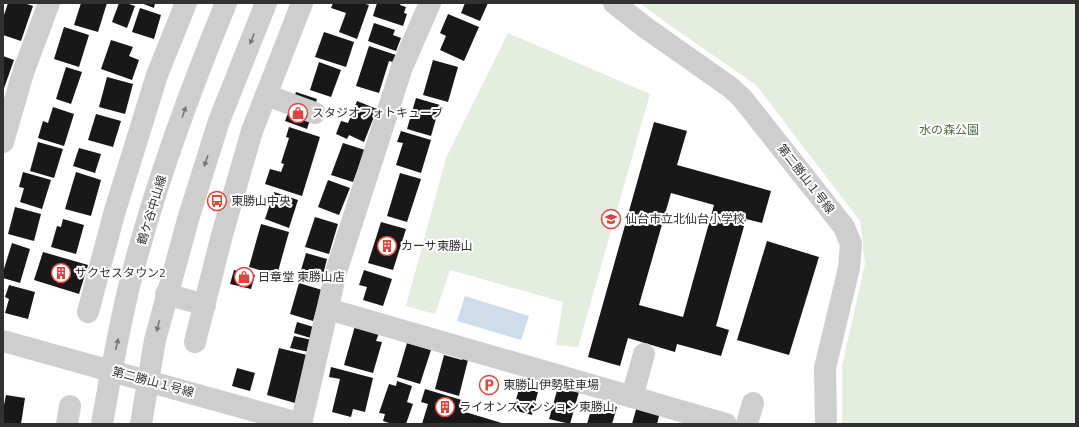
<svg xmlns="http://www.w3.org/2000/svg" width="1079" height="427" font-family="'Titillium Web','Noto Sans JP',sans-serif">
<rect width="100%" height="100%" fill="#fff"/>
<g fill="#e5ede0">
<polygon points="640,3 1076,3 1076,424 842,424 842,366 865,264 860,221 756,85 665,22"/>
<polygon points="508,33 650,94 578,347 556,345 563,302 450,270 435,314 406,306 446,158"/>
</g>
<polygon fill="#cedcec" points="465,296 529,316 521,340 457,321"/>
<g fill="#181818" fill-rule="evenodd">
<polygon points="8,3 24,3 33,6 21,41 3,35 3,18"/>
<polygon points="81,3 107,3 98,32 74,25"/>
<polygon points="119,3 126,3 135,6 127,28 112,22"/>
<polygon points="141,3 155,3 154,8"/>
<polygon points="333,3 362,3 369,5 357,39 339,32 346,13 331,8"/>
<polygon points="377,3 401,3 400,5 406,7 404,13 407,14 403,26 373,16"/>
<polygon points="465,3 488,3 480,21 461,13"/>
<polygon points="140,8 161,15 154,39 132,32"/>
<polygon points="448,14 479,27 464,61 440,50 446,36 440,33"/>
<polygon points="374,23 395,30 393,35 401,38 396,51 368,41"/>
<polygon points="64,27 89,35 79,67 54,59"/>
<polygon points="324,32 354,42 346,67 315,57"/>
<polygon points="111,40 133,47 129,56 139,60 132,80 101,69"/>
<polygon points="369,46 399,56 397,63 389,61 379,93 356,86"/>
<polygon points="3,56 14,60 3,91"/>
<polygon points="433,60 458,67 448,102 423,95"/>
<polygon points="319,62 341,70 331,97 310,90"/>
<polygon points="66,67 82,72 71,104 56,99"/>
<polygon points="107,77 133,84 125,114 99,107"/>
<polygon points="296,92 317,99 307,129 285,121"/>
<polygon points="416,98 440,105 431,136 407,129"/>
<polygon points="357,101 377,109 364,142 349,135 347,139 336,134 341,121 348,123"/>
<polygon points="53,107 74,114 64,146 38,138 43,121 48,123"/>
<polygon points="96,114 121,121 113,147 88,140"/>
<path d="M654,122L687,131L677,165L771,191L762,223L746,219L716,326L729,330L721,356L677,344L675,352L628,338L620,366L588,357ZM671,193L714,205L683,317L639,305Z"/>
<polygon points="289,127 320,137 302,196 265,184 270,169 281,172 284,164 281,163 289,138 286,137"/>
<polygon points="401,131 431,140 421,173 396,165 403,143 397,142"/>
<polygon points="38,142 63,149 54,178 30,171"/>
<polygon points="343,143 365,150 353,182 331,175"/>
<polygon points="79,148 101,154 95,173 73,166"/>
<polygon points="23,172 51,180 42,209 20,202 24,188 19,187"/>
<polygon points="76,172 101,180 91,216 65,209"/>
<polygon points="400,173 421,179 407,222 387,216"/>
<polygon points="328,180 350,188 339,215 318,207"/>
<polygon points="217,191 223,194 217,210 210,208"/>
<polygon points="274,192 298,200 289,228 265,219"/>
<polygon points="15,207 41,214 34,241 8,234"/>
<polygon points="315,217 338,224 329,254 305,247"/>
<polygon points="63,219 84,225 76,254 51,247 57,226 61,227"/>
<polygon points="381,222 406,229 393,270 368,263"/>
<polygon points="261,224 289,232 277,275 249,267"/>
<polygon points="767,241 819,257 789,355 737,340"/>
<polygon points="12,243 30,249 20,283 3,278 3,272"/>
<polygon points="43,252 88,265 79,294 34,280"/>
<polygon points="306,253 327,259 321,283 299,277"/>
<polygon points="234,270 255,275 251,289 230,284"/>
<polygon points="364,270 392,279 383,306 363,300 367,287 359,285"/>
<polygon points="299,283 322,290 313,321 290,314"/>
<polygon points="9,285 35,292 28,319 5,313 9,299 5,297"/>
<polygon points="297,322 317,328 314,339 294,333"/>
<polygon points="355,326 379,333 376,341 382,342 373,373 344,365"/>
<polygon points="294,336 312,340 309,352 290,348"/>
<polygon points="407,343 431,350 420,384 397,377"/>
<polygon points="279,348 307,355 295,403 267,395"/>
<polygon points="444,355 462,360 463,355 469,356 459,396 435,389"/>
<polygon points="331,367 373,378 365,412 353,409 351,417 332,412 340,379 329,377"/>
<polygon points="237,368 255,373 250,391 232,386"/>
<polygon points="523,375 541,380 532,415 513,410"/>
<polygon points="397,381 412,386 407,402 413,404 406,424 392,424 383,421 385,414 379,413 389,384 396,386"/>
<polygon points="558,387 579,392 570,424 549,419"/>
<polygon points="425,389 465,401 462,411 505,424 422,424 428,404 421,402"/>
<polygon points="6,395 25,398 21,424 3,424 3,410"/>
<polygon points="594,400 617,407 612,424 587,424"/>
<polygon points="637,406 661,408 657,424 632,424"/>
</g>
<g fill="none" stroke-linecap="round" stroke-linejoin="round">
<g stroke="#cecece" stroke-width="22">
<polyline points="614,3 646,28 730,87 742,98 844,227 851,244 849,268 825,368 826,424"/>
<polyline points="266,95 315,113"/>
<polyline points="3,142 23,73 49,3"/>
<polyline points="166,294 205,305"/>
<polyline points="328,309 726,424"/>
<polyline points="88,312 114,214 157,75 186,3"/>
<polyline points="3,341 302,424"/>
<polyline points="195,342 222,235 252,131 302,3"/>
<polyline points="632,397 644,354"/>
<polyline points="67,424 70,406"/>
<path d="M102,424C110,378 118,332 129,287C153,190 188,95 226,3"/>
<polyline points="141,424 155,340 189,216 219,121 266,3"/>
<polyline points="301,424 336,272 402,67 430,3"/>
<polyline points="747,424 753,403"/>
</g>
</g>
<defs><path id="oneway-solid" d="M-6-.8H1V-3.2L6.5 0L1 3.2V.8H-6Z"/></defs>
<g fill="#787878">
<use href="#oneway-solid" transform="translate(252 39) rotate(111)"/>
<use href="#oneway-solid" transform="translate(184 112) rotate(-71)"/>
<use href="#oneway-solid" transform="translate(206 161) rotate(108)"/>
<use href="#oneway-solid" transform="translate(158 326) rotate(104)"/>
<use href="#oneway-solid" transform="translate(117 344) rotate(-77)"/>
</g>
<defs>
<g id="shop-ring" transform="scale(1)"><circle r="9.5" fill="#fff" stroke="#de463d" stroke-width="1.5"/><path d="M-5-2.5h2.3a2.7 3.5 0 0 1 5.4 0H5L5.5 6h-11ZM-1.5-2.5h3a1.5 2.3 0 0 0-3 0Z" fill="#de463d"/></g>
<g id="bus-ring" transform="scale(1)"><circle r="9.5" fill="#fff" stroke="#de463d" stroke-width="1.5"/><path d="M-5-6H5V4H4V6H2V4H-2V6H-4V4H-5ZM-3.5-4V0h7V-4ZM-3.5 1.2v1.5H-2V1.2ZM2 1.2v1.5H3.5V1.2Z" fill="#de463d"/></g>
<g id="school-ring" transform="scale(1)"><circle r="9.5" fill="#fff" stroke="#de463d" stroke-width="1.5"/><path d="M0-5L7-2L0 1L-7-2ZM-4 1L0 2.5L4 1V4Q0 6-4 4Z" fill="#de463d"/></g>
<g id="building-ring" transform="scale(1)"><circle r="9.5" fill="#fff" stroke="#de463d" stroke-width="1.5"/><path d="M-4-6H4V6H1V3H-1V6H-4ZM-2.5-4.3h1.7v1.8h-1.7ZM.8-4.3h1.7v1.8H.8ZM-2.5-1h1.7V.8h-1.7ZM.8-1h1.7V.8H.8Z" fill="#de463d"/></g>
<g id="parking-ring" transform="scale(1)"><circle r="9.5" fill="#fff" stroke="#de463d" stroke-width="1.5"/><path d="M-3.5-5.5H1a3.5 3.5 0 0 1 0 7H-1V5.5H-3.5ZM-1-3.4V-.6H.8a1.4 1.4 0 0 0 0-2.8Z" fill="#de463d"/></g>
</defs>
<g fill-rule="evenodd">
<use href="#shop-ring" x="298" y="113"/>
<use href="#bus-ring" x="217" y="201"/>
<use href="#school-ring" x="611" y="219"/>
<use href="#building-ring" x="387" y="246"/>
<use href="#building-ring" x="61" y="273"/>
<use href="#shop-ring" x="244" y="277"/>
<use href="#parking-ring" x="489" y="385"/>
<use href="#building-ring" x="445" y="407"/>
</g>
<g text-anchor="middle" stroke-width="4" stroke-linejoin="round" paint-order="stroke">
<g font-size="12" fill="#313131" stroke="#fff" text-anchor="start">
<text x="312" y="117">スタジオフォトキューブ</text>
<text x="231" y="205">東勝山中央</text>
<text x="625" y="223">仙台市立北仙台小学校</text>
<text x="401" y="250">カーサ東勝山</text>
<text x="75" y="277">サクセスタウン2</text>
<text x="258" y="281">日章堂 東勝山店</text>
<text x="503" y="389">東勝山伊勢駐車場</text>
<text x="459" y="411">ライオンズマンション東勝山</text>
</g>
<g font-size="12" fill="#4e6b40" stroke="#fff">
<text x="949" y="134">水の森公園</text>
</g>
<g font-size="12" fill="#313131" stroke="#fff">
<text transform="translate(806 179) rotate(52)" y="4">第二勝山１号線</text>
<text transform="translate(152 210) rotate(-73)" y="4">鶴ケ谷中山線</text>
<text transform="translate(153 382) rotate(15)" y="4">第二勝山１号線</text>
</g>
</g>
<rect width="1079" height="427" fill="none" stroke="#313131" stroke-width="8"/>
</svg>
